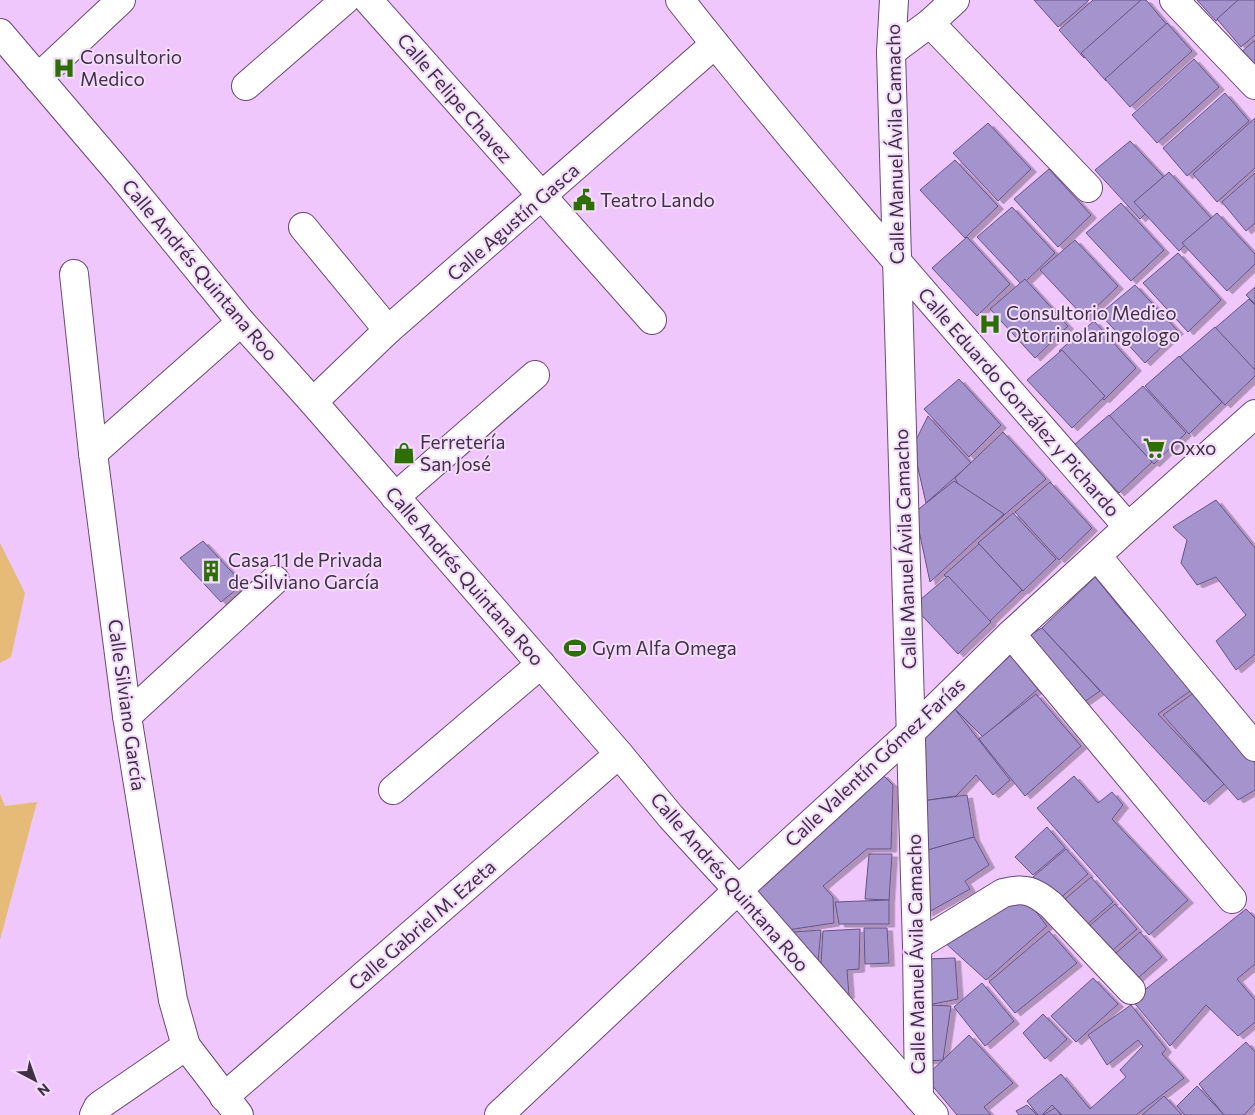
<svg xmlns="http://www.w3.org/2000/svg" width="1255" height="1115" font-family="Commissioner,sans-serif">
<defs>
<filter id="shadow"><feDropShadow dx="5.5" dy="3" stdDeviation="0" flood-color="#0004"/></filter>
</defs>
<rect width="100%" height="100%" fill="#efc7fc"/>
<g fill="#e6bb77">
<polygon points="0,543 25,593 11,657 0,663"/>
<polygon points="0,794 5,806 37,802 0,940"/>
</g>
<g fill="#a493cc" stroke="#645387" filter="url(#shadow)">
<polygon points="1034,0 1089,0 1058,27"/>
<polygon points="1093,0 1143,0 1146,3 1084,58 1059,30"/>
<polygon points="1141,0 1146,0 1168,26 1106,81 1081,53"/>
<polygon points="1197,0 1240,0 1216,21"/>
<polygon points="1238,0 1255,0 1255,35 1241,47 1217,19"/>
<polygon points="1167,23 1192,51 1130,107 1105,79"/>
<polygon points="1255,40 1255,72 1239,54"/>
<polygon points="1194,59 1219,87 1157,143 1132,115"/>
<polygon points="1225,93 1249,121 1187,176 1163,148"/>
<polygon points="1255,118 1255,168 1217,202 1193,174"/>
<polygon points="988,123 1031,169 998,201 953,153"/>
<polygon points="1130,141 1173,187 1140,219 1095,170"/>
<polygon points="955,160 998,206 965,238 920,190"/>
<polygon points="1049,169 1091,215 1058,247 1014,199"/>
<polygon points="1169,172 1212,219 1179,251 1134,202"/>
<polygon points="1255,173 1255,223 1246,231 1222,202"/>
<polygon points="1121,203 1164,250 1131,281 1086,233"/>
<polygon points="1012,207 1055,253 1022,285 977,237"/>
<polygon points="1217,213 1255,254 1255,264 1227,291 1182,243"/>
<polygon points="967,237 1010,284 977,316 932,268"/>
<polygon points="1075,240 1118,286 1085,318 1040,270"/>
<polygon points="1178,253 1221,300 1188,332 1143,283"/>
<polygon points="1025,279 1068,326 1035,358 990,309"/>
<polygon points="1135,285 1178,331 1145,363 1100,314"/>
<polygon points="1255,287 1255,304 1246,295"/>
<polygon points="1249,299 1255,305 1255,373 1214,329"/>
<polygon points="1094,321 1136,368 1104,400 1059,351"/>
<polygon points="1215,327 1255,370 1255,376 1225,405 1180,357"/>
<polygon points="1062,350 1105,396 1072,428 1027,380"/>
<polygon points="1179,356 1222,402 1189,434 1145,386"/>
<polygon points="959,379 1001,425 969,457 924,409"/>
<polygon points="1143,386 1186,433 1154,464 1109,416"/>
<polygon points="1109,415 1152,462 1119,493 1074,445"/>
<polygon points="928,416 971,463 926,503 913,446"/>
<polygon points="1003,432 1046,479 982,534 955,478"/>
<polygon points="954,481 1004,514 930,582 915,512"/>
<polygon points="1050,482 1092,528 1059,560 1015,512"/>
<polygon points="1216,500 1255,548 1255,654 1236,670 1216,641 1246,615 1216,577 1197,585 1181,563 1187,540 1173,527"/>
<polygon points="1013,513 1056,559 1023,591 978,543"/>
<polygon points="203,541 243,584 221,602 180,558"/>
<polygon points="979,544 1022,590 989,622 944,575"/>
<polygon points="948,576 991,622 958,654 913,606"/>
<polygon points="1095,577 1124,613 1193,689 1158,714 1224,784 1204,802 1042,628"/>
<polygon points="1042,628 1100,691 1080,705 1025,638"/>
<polygon points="1018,648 1046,682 983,737 954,708"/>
<polygon points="1036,694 1081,746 1025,796 979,739"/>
<polygon points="1192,694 1255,762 1255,790 1238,800 1163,715"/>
<polygon points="954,708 1010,780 993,795 976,775 956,796 922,801 920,743"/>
<polygon points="882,774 893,785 891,849 867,849 823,886 833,897 834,923 781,931 749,894"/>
<polygon points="1074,776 1098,803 1112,792 1123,805 1112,819 1188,900 1149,935 1037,808"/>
<polygon points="967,795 974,837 925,851 922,801"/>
<polygon points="1047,827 1065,848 1033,875 1015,857"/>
<polygon points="974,837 989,865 965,881 970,889 927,913 924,851"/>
<polygon points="1066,849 1088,874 1057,901 1033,877"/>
<polygon points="869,854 892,854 889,900 865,899"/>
<polygon points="1091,877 1113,902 1082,929 1058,905"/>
<polygon points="1023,895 1047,926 986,980 941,939"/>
<polygon points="889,900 889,924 839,924 835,902"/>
<polygon points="1115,904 1137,929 1106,956 1082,932"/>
<polygon points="1246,909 1255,918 1255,964 1237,979 1255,1000 1255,1022 1238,1036 1206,1005 1170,1046 1132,1000"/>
<polygon points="864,928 887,928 889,963 865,964"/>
<polygon points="860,929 859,969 847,970 849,995 840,996 820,978 823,931"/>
<polygon points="821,930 818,962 780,933"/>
<polygon points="1049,931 1077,963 1015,1013 989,982"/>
<polygon points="1140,932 1162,957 1131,984 1108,960"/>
<polygon points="955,958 958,999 928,1005 926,959"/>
<polygon points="1093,978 1118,1004 1076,1042 1051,1016"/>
<polygon points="982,983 1014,1021 985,1046 954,1007"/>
<polygon points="928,1005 951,1006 943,1060 926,1061"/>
<polygon points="1131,1005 1166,1049 1162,1054 1184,1078 1136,1115 1062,1115 1052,1105 1042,1115 1038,1115 1027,1101 1061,1074 1090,1109 1126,1077 1120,1070 1143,1046 1138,1040 1107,1065 1088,1035"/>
<polygon points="1043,1014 1067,1039 1045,1059 1023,1033"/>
<polygon points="969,1035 1013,1083 984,1107 991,1115 957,1115 925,1077"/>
<polygon points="1246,1042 1255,1052 1255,1103 1244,1115 1224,1115 1199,1084"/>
<polygon points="1197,1086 1224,1115 1185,1115 1177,1106"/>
<polygon points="1164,1096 1182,1115 1142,1115"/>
<polygon points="1027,1105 1037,1115 1019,1115 1016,1111"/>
<polygon points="1055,1108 1061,1115 1043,1115"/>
</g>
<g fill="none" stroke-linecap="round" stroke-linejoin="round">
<g stroke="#6b4876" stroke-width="30">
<g id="minor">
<polyline points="368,0 652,320"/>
<path d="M680,0C823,181 977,353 1128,527"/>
<polyline points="894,0 891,52 917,946 919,1098"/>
<polyline points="1174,0 1255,85"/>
<polyline points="930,23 1088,188"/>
<polyline points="0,33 121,175 241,322 313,402 619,754 671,817 738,890 934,1115"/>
<polyline points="891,52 930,23 955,0"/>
<polyline points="38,78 121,0"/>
<polyline points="246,86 345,0"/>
<polyline points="303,227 388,330"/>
<polyline points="74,274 93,453 127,716 173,1000 186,1046 239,1115"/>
<polyline points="313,402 388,330 715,44"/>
<polyline points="93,453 241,322"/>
<polyline points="395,497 535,375"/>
<polyline points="1097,556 1255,747"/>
<polyline points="1011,634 1232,899"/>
<polyline points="127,716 275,580"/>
<polyline points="393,790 541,664"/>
<path d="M917,946L1003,893C1025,887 1034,891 1051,905L1131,990"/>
<polyline points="224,1097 619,754"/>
<polyline points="94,1115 98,1107 103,1103 186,1046"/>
</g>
</g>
<g stroke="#6b4876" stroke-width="30">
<polyline id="major" points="499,1115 738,890 911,732 1011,634 1128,527 1255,414"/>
</g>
<use href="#minor" stroke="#fff" stroke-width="28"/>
<use href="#major" stroke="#fff" stroke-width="28"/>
</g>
<defs>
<g id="hospital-bare" transform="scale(1.725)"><path d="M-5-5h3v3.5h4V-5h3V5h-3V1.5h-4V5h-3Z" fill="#2d6e06" stroke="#f3dbfb" stroke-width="2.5" paint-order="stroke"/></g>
<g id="civic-bare" transform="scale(1.725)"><path d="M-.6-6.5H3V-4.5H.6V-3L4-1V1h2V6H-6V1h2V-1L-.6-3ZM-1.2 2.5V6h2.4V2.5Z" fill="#2d6e06" stroke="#f3dbfb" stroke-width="2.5" paint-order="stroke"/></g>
<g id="supermarket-bare" transform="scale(1.725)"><path d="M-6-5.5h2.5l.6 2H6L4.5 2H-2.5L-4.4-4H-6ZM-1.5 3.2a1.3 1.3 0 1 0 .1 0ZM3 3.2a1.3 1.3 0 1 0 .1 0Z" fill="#2d6e06" stroke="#f3dbfb" stroke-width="2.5" paint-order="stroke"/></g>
<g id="shop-bare" transform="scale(1.725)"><path d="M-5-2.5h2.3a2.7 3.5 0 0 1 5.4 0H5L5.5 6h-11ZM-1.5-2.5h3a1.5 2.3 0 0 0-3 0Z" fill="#2d6e06" stroke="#f3dbfb" stroke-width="2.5" paint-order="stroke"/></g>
<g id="building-bare" transform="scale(1.725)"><path d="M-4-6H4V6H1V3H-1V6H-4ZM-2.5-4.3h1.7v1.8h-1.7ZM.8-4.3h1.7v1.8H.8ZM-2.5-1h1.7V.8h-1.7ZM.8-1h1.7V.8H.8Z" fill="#2d6e06" stroke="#f3dbfb" stroke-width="2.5" paint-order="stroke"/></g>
<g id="stadium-bare" transform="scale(1.725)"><path d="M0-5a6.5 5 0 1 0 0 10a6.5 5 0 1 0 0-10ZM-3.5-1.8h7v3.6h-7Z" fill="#2d6e06" stroke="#f3dbfb" stroke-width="2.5" paint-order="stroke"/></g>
</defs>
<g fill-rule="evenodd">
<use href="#hospital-bare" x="64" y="68"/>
<use href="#civic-bare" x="584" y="200"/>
<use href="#hospital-bare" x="990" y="324"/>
<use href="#supermarket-bare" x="1154" y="448"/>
<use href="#shop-bare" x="404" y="453"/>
<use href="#building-bare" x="211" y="571"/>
<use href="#stadium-bare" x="575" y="648"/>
</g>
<g text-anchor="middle" stroke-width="4" stroke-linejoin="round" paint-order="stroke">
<g font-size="19" fill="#403046" stroke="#f3dbfb" text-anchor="start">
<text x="80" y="64">Consultorio<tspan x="80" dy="22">Medico</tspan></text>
<text x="600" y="207">Teatro Lando</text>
<text x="1006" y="320">Consultorio Medico<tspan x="1006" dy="22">Otorrinolaringologo</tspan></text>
<text x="420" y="449">Ferretería<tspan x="420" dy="22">San José</tspan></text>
<text x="1170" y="455">Oxxo</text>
<text x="228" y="567">Casa 11 de Privada<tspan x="228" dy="22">de Silviano García</tspan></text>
<text x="592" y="655">Gym Alfa Omega</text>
</g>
<g font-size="19" fill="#403046" stroke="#f3dbfb">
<text transform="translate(455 98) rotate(49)" y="7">Calle Felipe Chavez</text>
<text transform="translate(895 144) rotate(-91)" y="7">Calle Manuel Ávila Camacho</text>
<text transform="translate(513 222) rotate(-41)" y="7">Calle Agustín Gasca</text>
<text transform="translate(200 270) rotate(50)" y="7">Calle Andrés Quintana Roo</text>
<text transform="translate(1019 402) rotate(49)" y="7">Calle Eduardo González y Pichardo</text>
<text transform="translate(905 549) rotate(-92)" y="7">Calle Manuel Ávila Camacho</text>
<text transform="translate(465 576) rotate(49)" y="7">Calle Andrés Quintana Roo</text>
<text transform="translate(127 705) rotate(82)" y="7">Calle Silviano García</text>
<text transform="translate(875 762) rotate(-43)" y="7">Calle Valentín Gómez Farías</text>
<text transform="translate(730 882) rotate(49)" y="7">Calle Andrés Quintana Roo</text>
<text transform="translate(422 925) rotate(-41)" y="7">Calle Gabriel M. Ezeta</text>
<text transform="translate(916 954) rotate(-91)" y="7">Calle Manuel Ávila Camacho</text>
</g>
</g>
<g transform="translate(35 1080) rotate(139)" stroke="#f3dbfb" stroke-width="4" paint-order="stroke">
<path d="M0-4L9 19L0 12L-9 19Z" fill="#403046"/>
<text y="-8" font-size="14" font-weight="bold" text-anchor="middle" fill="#403046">N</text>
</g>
</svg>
